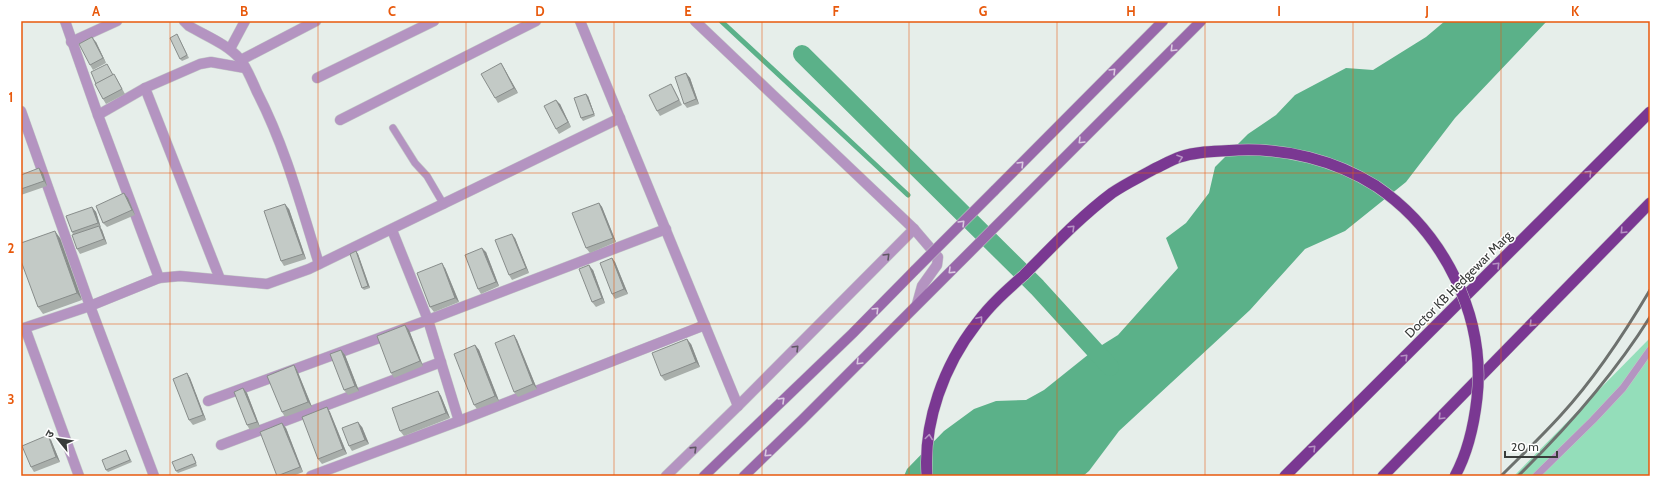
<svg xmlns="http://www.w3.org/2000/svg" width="1671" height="497" font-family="Cabin,'Noto Sans Devanagari',sans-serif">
<rect width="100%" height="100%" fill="#e6eeea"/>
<polygon fill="#94deba" points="1650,338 1650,476 1514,476"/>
<polygon fill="#5bb189" points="1445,21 1547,21 1455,118 1406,182 1345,231 1305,249 1250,310 1119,431 1089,471 1083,476 904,476 907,469 944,431 974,409 996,401 1026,400 1044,390 1094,350 1118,335 1178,268 1166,238 1186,223 1209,193 1215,167 1248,134 1276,115 1295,95 1346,68 1373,70 1426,37"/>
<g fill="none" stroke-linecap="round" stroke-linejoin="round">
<polyline stroke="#5bb189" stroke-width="5" points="721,21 908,195"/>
<polyline stroke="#5bb189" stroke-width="18" points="802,54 1037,287 1110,367"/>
<g stroke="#c3cac7" stroke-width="8">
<g id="service">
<polyline points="393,128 415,163 427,176 444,205"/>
<polyline points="1536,476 1593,420 1623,388 1650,350"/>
</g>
</g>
<g stroke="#c3cac7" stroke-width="11">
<g id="minor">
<polyline points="65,21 98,115 159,278"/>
<path d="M184,21L189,26C206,36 227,44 240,59C247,68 252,81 257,92C285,146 301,206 319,264"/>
<polyline points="580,21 738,406"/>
<polyline points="695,21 914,229 938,257 937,265 922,286 917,304"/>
<polyline points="71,42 117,21"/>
<polyline points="230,49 245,21"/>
<polyline points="241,60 316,21"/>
<polyline points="317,78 434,21"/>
<polyline points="145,88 220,279"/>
<polyline points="21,111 90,306 154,476"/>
<polyline points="98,115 145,88 200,64 211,62 245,68"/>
<polyline points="340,120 536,21"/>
<polyline points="392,230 428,320 459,421"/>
<polyline points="25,328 79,476"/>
<polyline points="21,329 90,306 159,278 180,276 267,284 309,269 620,118"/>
<polyline points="208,401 428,320 666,229"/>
<polyline points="221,445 441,362"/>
<polyline points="311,476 459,421 705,325"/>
<polyline points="666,476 738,406 914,229"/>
</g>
</g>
<g stroke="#c3cac7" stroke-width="11">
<g id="secondary">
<polyline points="994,191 1163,21"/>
<polyline points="704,476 852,334 915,270"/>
<polyline points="744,476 802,420 1201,21"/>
</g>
</g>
<g stroke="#c3cac7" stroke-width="12">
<g id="trunk">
<polyline points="1285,476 1650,112"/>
<polyline points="1383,476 1650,203"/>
</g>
</g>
<use href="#service" stroke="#b494c1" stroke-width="7"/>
<use href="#minor" stroke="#b494c1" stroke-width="10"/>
<use href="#secondary" stroke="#9868aa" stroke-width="10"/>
<use href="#trunk" stroke="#7a3892" stroke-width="11"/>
<g stroke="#6d716e" stroke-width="3">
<path d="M1501,476C1521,456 1542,436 1561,415C1595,378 1624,334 1650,290"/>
<path d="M1518,476C1568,427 1613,376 1650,317"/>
</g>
<g stroke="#c3cac7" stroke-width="11" stroke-linecap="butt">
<polyline id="secondary-bridge" points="915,270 994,191"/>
</g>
<g stroke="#c3cac7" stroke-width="12" stroke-linecap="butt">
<path id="trunk-bridge" d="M927,476C923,422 944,365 977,323C990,305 1007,290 1024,275C1052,247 1080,217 1112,193C1125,184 1140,177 1154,169C1163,165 1171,160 1180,157C1198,151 1219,151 1238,150C1285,148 1335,160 1376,186C1444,232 1486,316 1477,398C1474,425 1468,452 1455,476"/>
</g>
<use href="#secondary-bridge" stroke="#9868aa" stroke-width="10"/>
<use href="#trunk-bridge" stroke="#7a3892" stroke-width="11"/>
</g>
<g fill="#a8aeaa">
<polygon points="521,21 530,21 524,24"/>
<polygon points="177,34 189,58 182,61 180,59"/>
<polygon points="96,42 106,63 93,70 90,65"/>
<polygon points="501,63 504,68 518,93 498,103 495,98"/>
<polygon points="107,64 113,75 117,79 125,94 106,104 103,99 96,84"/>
<polygon points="686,73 690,78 699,104 687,108 684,104"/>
<polygon points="671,84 674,89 682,105 660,116 657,111"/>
<polygon points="588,96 595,116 583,121 581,118"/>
<polygon points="560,104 571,127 559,134 556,129"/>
<polygon points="43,173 47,186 21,195 21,175"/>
<polygon points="128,198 135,215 107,227 103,223"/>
<polygon points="599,203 602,207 616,242 590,253 586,248"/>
<polygon points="92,207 96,212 101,228 102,230 107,244 80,254 77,249 73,234 72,232"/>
<polygon points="289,209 306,259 284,266 281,261"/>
<polygon points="60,238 82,300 43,314 38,307"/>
<polygon points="515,238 529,273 512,280 509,275"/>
<polygon points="356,251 358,254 370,288 364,290 362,288"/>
<polygon points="486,252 499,286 481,294 478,289"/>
<polygon points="612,258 615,262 628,294 615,299 612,294"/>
<polygon points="445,268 459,302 434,312 430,307"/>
<polygon points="593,270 605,303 596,307 592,302"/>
<polygon points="409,330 423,366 394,378 391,373"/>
<polygon points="514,335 517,340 537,389 518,397 514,392"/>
<polygon points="691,344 700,367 665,381 661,376"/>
<polygon points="475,345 479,350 499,401 477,409 474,405"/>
<polygon points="341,350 345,355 359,391 348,395 344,390"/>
<polygon points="294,365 297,370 312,407 285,417 282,412"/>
<polygon points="187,373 190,378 206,420 193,425 189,420"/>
<polygon points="243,388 247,393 260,427 250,430 247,425"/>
<polygon points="438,391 441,396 450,418 404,436 400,431"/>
<polygon points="327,407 330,412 347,454 322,464 318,459"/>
<polygon points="362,427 369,444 352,451 349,446"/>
<polygon points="286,428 303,472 293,476 277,476"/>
<polygon points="51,440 60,462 34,472 31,467"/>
<polygon points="126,450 132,462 108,472 106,470"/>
<polygon points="194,456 197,466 178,473 176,471"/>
</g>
<g fill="#888d8b">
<polygon points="92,37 96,42 106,63 103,58"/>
<polygon points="501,63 504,68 518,93 514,88"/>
<polygon points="686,73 690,78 699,104 696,99"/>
<polygon points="586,94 588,96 595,116 594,114"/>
<polygon points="556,100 560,104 571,127 568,122"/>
<polygon points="39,168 43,173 47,186 44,181"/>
<polygon points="124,193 128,198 135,215 132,210"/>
<polygon points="599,203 602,207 616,242 613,238"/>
<polygon points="285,204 289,209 306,259 303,254"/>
<polygon points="92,207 96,212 101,228 98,223"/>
<polygon points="99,226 102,230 107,244 104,239"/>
<polygon points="55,231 60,238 82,300 77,293"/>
<polygon points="512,234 515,238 529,273 526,268"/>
<polygon points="482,248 486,252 499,286 496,282"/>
<polygon points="356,251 358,254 370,288 368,286"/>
<polygon points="612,258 615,262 628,294 624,289"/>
<polygon points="442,263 445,268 459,302 455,298"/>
<polygon points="589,265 593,270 605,303 602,298"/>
<polygon points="405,325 409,330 423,366 420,361"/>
<polygon points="514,335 517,340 537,389 533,384"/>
<polygon points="687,339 691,344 700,367 696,362"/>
<polygon points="475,345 479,350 499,401 495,396"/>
<polygon points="341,350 345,355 359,391 355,386"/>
<polygon points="294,365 297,370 312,407 308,402"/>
<polygon points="187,373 190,378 206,420 203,415"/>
<polygon points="243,388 247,393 260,427 257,422"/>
<polygon points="438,391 441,396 450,418 446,413"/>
<polygon points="327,407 330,412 347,454 343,449"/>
<polygon points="358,422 362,427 369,444 365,440"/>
<polygon points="282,423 286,428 303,472 300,467"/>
<polygon points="48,435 51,440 60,462 56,457"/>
</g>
<g fill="#c3cac6" stroke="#888d8b">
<polygon points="177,34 187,55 180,59 170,38"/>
<polygon points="92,37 103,58 90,65 79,44"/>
<polygon points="501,63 514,88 495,98 481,74"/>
<polygon points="107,64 113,75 96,84 91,72"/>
<polygon points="686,73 696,99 684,104 675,77"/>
<polygon points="114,74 122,89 103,99 95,84"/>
<polygon points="671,84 679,100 657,111 649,95"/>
<polygon points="586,94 594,114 581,118 574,98"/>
<polygon points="556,100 568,122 556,129 544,106"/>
<polygon points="39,168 44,181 21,189 21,175"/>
<polygon points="124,193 132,210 103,223 96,206"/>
<polygon points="599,203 613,238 586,248 572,213"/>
<polygon points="285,204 303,254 281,261 264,211"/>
<polygon points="92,207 98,223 72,232 66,216"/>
<polygon points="99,226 104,239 77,249 72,235"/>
<polygon points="55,231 77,293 38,307 21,261 21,243"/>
<polygon points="512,234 526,268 509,275 495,240"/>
<polygon points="482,248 496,282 478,289 465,255"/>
<polygon points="356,251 368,286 362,288 350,254"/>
<polygon points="612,258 624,289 612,294 600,263"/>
<polygon points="442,263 455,298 430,307 417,273"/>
<polygon points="589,265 602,298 592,302 579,269"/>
<polygon points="405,325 420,361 391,373 377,336"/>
<polygon points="514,335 533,384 514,392 495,343"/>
<polygon points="687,339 696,362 661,376 652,353"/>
<polygon points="475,345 495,396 474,405 454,354"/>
<polygon points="341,350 355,386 344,390 330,354"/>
<polygon points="294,365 308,402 282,412 267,376"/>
<polygon points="187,373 203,415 189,420 173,379"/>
<polygon points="243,388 257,422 247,425 234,392"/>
<polygon points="438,391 446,413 400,431 392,408"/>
<polygon points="327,407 343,449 318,459 302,417"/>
<polygon points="358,422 365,440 349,446 342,428"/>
<polygon points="282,423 300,467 277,476 260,432"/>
<polygon points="48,435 56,457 31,467 22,446"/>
<polygon points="126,450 130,460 106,470 102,460"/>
<polygon points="192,454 196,463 176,471 172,462"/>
</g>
<defs><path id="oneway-chevron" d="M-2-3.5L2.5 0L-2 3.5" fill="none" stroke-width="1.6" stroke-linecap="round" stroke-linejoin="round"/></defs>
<g stroke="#dbcae1">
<use href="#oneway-chevron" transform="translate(1173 49) rotate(135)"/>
<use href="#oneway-chevron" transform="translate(1113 71) rotate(-45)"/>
<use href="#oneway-chevron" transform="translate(1081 141) rotate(135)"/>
<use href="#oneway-chevron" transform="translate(1021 164) rotate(-45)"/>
<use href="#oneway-chevron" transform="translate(962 223) rotate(-45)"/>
<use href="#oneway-chevron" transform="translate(951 271) rotate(136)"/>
<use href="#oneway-chevron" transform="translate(876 310) rotate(-45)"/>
<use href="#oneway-chevron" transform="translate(859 362) rotate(135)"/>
<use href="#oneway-chevron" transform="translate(782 400) rotate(-44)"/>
<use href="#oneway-chevron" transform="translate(767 454) rotate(136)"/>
</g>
<g stroke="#b692c3">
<use href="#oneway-chevron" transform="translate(1180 158) rotate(-19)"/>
<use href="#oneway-chevron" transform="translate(1589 173) rotate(-45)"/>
<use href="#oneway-chevron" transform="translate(1072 228) rotate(-44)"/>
<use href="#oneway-chevron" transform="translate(1623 231) rotate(134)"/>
<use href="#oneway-chevron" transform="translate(1497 265) rotate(-45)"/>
<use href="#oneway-chevron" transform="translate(980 319) rotate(-50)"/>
<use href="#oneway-chevron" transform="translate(1532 324) rotate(134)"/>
<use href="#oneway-chevron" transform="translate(1405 357) rotate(-45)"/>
<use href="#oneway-chevron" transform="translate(1441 417) rotate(134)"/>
<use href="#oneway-chevron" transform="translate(929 437) rotate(-82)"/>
<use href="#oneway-chevron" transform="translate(1313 448) rotate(-45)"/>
</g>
<g stroke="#5e5662">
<use href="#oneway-chevron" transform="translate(887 256) rotate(-45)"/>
<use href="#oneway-chevron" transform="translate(796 348) rotate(-45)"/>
<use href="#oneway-chevron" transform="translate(694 449) rotate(-44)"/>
</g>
<path fill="none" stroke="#e8590c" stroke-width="1" stroke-opacity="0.55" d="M170,21V476M318,21V476M466,21V476M614,21V476M762,21V476M909,21V476M1057,21V476M1205,21V476M1353,21V476M1501,21V476M21,173H1650M21,324H1650"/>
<g text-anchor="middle" stroke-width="3" stroke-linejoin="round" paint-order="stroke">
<g font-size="13" fill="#393c3a" stroke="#fff">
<text transform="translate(1458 284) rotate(-45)" y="5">Doctor KB Hedgewar Marg</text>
</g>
</g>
<rect width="1671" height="497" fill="none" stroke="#ffffff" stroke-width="44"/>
<g transform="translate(58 439) rotate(300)" stroke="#ffffff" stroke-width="3" paint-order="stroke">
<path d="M0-3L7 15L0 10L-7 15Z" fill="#393c3a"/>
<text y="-6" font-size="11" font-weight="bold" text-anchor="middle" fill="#393c3a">उ</text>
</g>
<path d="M1505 451v6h52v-6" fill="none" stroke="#393c3a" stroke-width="2"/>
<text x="1511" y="451" font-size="12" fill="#393c3a" stroke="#ffffff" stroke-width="3" paint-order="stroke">20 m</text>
<rect x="22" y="22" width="1627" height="453" fill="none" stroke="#e8590c" stroke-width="1.5"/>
<g font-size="13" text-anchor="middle" font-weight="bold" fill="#e8590c">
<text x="96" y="16">A</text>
<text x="244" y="16">B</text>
<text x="392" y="16">C</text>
<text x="540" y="16">D</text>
<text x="688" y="16">E</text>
<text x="836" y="16">F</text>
<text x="983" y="16">G</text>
<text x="1131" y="16">H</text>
<text x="1279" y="16">I</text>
<text x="1427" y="16">J</text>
<text x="1575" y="16">K</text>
<text x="11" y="102">1</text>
<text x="11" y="253">2</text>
<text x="11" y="404">3</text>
</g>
</svg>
